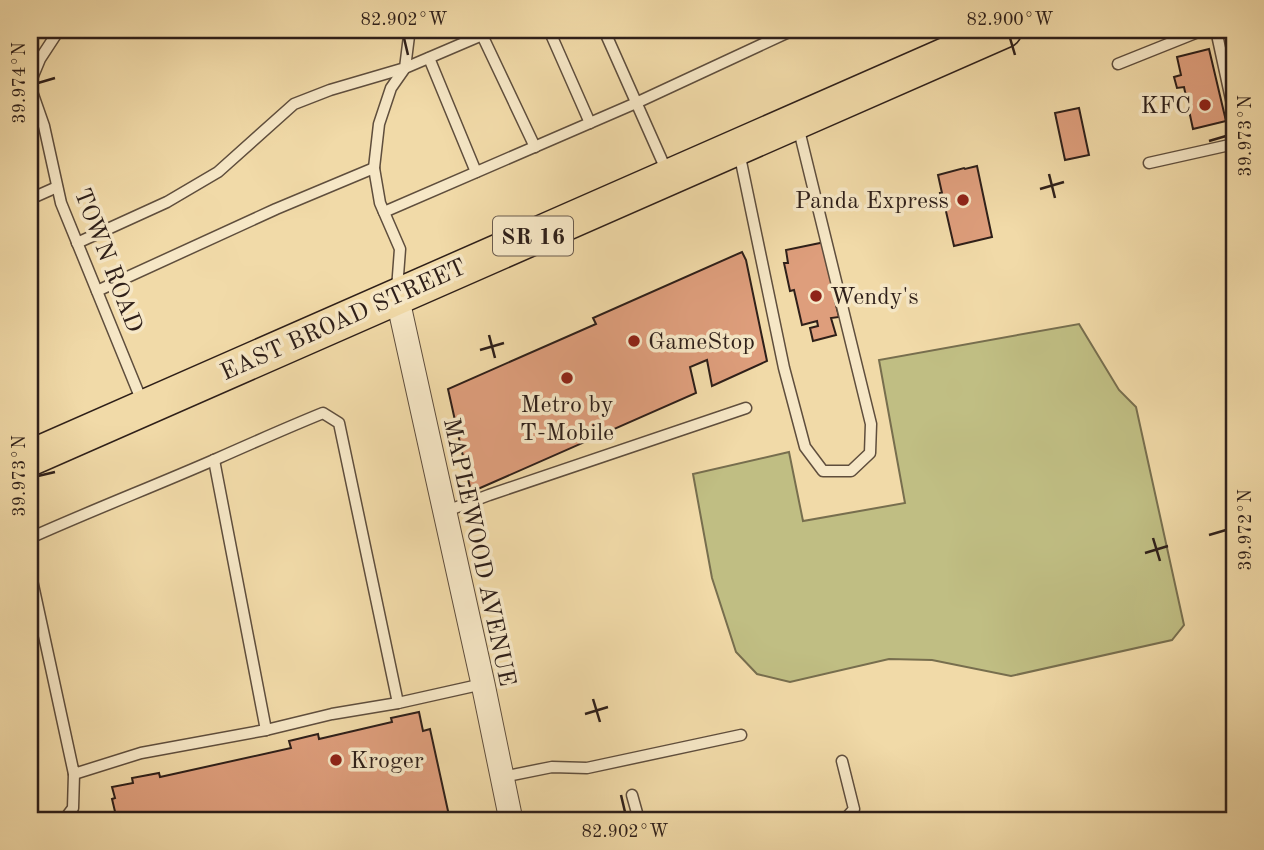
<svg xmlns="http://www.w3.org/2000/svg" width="1264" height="850" font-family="'Old Standard TT',serif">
<rect width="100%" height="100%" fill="#f1daa8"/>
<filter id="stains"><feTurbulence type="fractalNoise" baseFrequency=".00286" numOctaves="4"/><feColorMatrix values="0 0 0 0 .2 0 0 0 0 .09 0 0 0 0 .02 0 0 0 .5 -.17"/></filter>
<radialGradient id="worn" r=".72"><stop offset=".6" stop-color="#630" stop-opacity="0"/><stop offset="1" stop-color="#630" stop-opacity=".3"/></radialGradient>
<polygon fill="#c0be83" stroke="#776e4e" stroke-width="2" points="1079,324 1119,390 1136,407 1184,625 1172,640 1011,676 932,660 889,659 790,682 757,674 736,652 712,578 693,474 789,452 803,521 905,503 879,360"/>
<g fill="#de9e7c" stroke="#2e1f19" stroke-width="2">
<polygon points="1209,49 1226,121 1193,129 1184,87 1177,88 1174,77 1181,75 1177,57"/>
<polygon points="1079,108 1089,155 1065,160 1055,113"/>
<polygon points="977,166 992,237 954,246 945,207 943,207 940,193 942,193 938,175 964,168 965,169"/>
<polygon points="825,242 838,301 835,301 839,317 831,318 836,335 813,341 810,328 818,326 817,321 802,325 794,290 790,291 784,263 788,263 786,250"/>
<polygon points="742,252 746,260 767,361 712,386 707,360 690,367 696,393 471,492 448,389 596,324 593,318"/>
<polygon points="419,712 423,731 430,729 450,820 117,820 112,799 115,798 112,787 133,783 132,778 159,773 160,777 291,748 289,741 318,734 319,739 392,722 391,718"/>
</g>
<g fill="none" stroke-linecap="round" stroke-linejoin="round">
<g stroke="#5f4e3d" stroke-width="13">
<g id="lane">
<polyline points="549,30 590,123"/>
<polyline points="604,30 668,174"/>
<polyline points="1216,30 1234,113"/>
<polyline points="482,35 535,147"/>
<polyline points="429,58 476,172"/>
<polyline points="1118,64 1203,30"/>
<polyline points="30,83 40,59 59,30"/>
<polyline points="30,86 44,126 61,203 143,404"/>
<polyline points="739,152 784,368 805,447 823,471 851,471 870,453 871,424 798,126"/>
<polyline points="1149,163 1234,144"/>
<polyline points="30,199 57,187"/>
<polyline points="384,212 636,103 793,30"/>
<polyline points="77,243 167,202 218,172 294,104 330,90 405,68 409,36 408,30"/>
<polyline points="397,289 400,249 380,203 374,168 379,124 391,88 405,68 494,30"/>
<polyline points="97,291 276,209 374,168"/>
<polyline points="30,354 32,375 30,380"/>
<polyline points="214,460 266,730"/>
<polyline points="444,512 489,495 746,408"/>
<path d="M30,538C90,511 152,487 214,460C250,444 286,428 323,413L339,423L398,703"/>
<polyline points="30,571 74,774 141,753 266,730 332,714 398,703 483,684"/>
<polyline points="842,761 854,809 844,820"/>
<polyline points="502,777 552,767 587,768 741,735"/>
<polyline points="632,795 639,820"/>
<polyline points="64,820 73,808 74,774"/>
</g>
</g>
<g stroke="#5f4e3d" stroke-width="25">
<polyline id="street" points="397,296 483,684 511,820"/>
</g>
<g stroke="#2e1f19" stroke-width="38">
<polyline id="primary" points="30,458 1004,30"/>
</g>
<use href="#lane" stroke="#f6e7c6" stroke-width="10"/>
<use href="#street" stroke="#f6e7c6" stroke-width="23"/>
<use href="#primary" stroke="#f1daa8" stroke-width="35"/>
</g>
<path fill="none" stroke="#2e1f19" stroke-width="2.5" d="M404,38L408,55M1010,38L1015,55M38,83L55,78M1209,141L1226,136M1049,174L1055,198M1040,189L1064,182M489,335L495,358M480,350L504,343M38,476L55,472M1209,535L1226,530M1153,538L1160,561M1145,553L1168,546M593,699L600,722M585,714L608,707M621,795L625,812"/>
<g fill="#8f2418" stroke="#f6e7c6" stroke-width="2.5">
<circle cx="1205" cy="105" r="7"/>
<circle cx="963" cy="200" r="7"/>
<circle cx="816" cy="296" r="7"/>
<circle cx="634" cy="341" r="7"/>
<circle cx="567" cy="378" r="7"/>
<circle cx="336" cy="760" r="7"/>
</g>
<g text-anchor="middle" stroke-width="7" stroke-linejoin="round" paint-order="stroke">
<rect fill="#f6e7c6" stroke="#6a5b4d" stroke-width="2" x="493" y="216.5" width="80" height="39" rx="5"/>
<g font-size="23" font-weight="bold" fill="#2e1f19">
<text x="533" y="244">SR 16</text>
</g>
<g font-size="24" fill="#2e1f19" stroke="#f6e7c6" text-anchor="start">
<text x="1191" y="113" text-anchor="end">KFC</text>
<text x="949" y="208" text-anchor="end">Panda Express</text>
<text x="830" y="304">Wendy's</text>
<text x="648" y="349">GameStop</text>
<text x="567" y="412" text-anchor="middle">Metro by<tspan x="567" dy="28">T-Mobile</tspan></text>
<text x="350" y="768">Kroger</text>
</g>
<g font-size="24" fill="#2e1f19" stroke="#f6e7c6">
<text transform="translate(109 260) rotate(69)" y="8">TOWN ROAD</text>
<text transform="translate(343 319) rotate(-24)" y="8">EAST BROAD STREET</text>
<text transform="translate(480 552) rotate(78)" y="8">MAPLEWOOD AVENUE</text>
</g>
</g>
<rect width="1264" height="850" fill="none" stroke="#f1daa8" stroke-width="77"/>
<rect x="38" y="38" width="1188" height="774" fill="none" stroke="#2e1f19" stroke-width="2.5"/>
<g font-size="18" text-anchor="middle" fill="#2e1f19">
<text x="404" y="25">82.902°W</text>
<text x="1010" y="25">82.900°W</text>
<text transform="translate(19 83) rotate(-90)" y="6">39.974°N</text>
<text transform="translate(1245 136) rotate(-90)" y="6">39.973°N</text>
<text transform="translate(19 476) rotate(-90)" y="6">39.973°N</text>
<text transform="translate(1245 530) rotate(-90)" y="6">39.972°N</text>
<text x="625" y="837">82.902°W</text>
</g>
<rect width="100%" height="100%" filter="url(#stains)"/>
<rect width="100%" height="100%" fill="url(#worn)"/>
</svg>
